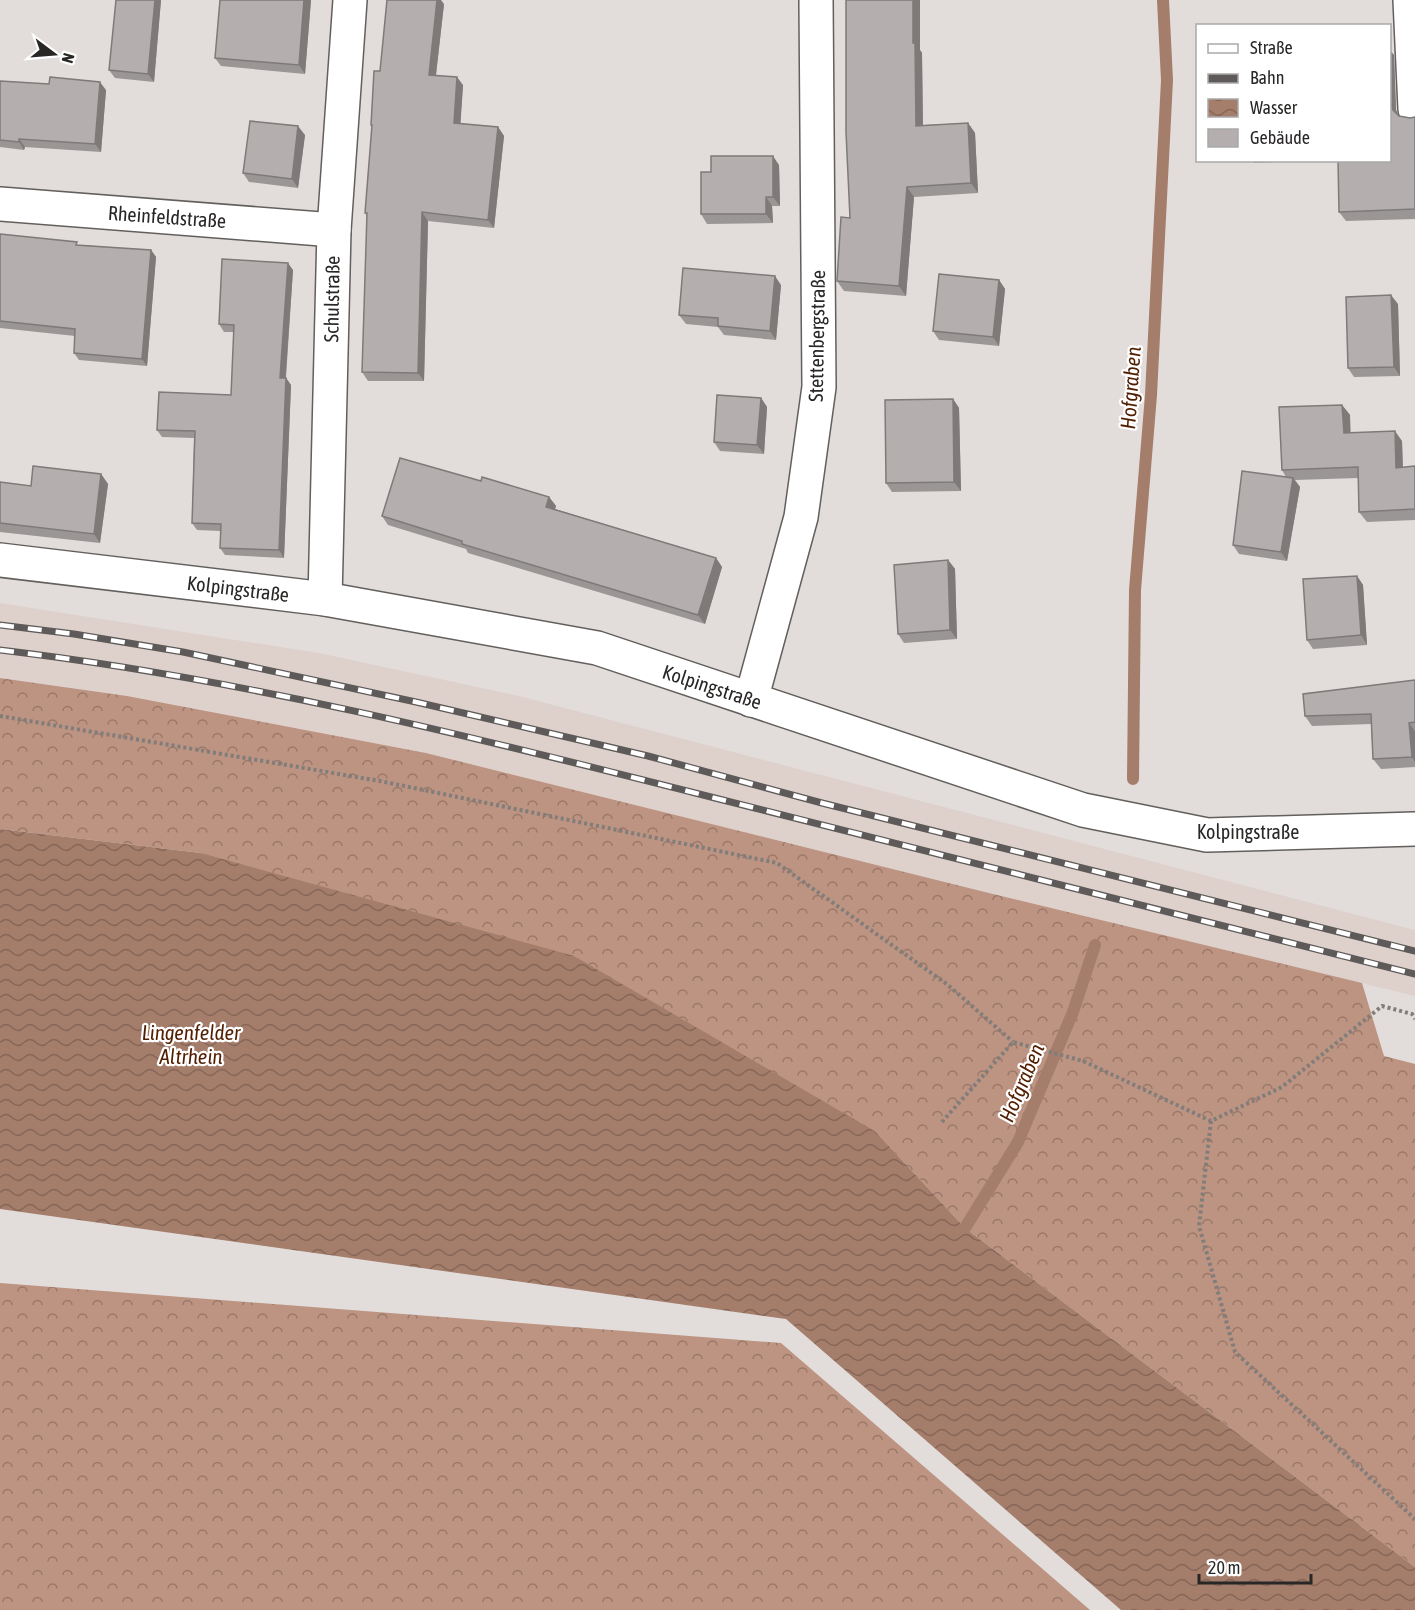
<svg xmlns="http://www.w3.org/2000/svg" width="1415" height="1610" font-family="'Asap Condensed',sans-serif">
<defs>
<pattern id="forest-crowns" width="20" height="18" patternUnits="userSpaceOnUse" patternTransform="scale(1.5)"><rect width="20" height="18" fill="#bd9381"/><path d="M2 6a3 3 0 1 1 6 0M12 15a3 3 0 1 1 6 0" fill="none" stroke="#9a7869"/></pattern>
<pattern id="water-waves" width="16" height="10" patternUnits="userSpaceOnUse" patternTransform="scale(1.5)"><rect width="16" height="10" fill="#a57d6b"/><path d="M0 5q4-4 8 0t8 0" fill="none" stroke="#866658"/></pattern>
</defs>
<rect width="100%" height="100%" fill="#e2dddb"/>
<polygon fill="#ded1cc" points="0,603 319,653 515,695 1415,930 1415,996 993,894 426,753 127,696 0,678"/>
<g fill="url(#forest-crowns)">
<polygon points="0,678 127,696 426,753 993,894 1362,983 1384,1056 1415,1064 1415,1567 965,1228 876,1132 201,853 0,829"/>
<polygon points="0,1283 781,1343 1090,1610 0,1610"/>
</g>
<polygon fill="url(#water-waves)" points="0,829 201,853 574,956 876,1132 965,1228 1415,1567 1415,1610 1121,1610 786,1319 0,1209"/>
<g fill="none" stroke-linecap="round" stroke-linejoin="round">
<g stroke="#a57d6b" stroke-width="12">
<polyline points="1133,779 1135,590 1151,395 1167,80 1163,0"/>
<polyline points="965,1228 1018,1142 1073,1012 1095,945"/>
</g>
<g stroke="#635f5d" stroke-width="36">
<g id="street">
<polyline points="0,204 334,230"/>
<polyline points="0,560 325,599 597,648 1083,810 1207,835 1415,829"/>
<polyline points="325,599 334,230 350,0"/>
<polyline points="751,700 801,517 819,387 816,0"/>
</g>
</g>
<g stroke="#635f5d" stroke-width="36">
<polyline id="secondary" points="1410,0 1415,109"/>
</g>
<g stroke="#807d7b" stroke-width="4" stroke-dasharray="3 3" stroke-linecap="butt">
<polyline points="0,716 380,781 777,863 948,985 1013,1042"/>
<polyline points="1211,1121 1199,1226 1235,1352 1415,1519"/>
<polyline points="942,1122 1013,1042 1083,1061 1211,1121 1282,1087 1382,1006 1412,1014 1415,1019"/>
</g>
<use href="#street" stroke="#fff" stroke-width="33"/>
<use href="#secondary" stroke="#fff" stroke-width="33"/>
<g stroke="#5d5a59" stroke-width="7">
<g id="rail">
<polyline points="0,625 74,634 183,652 416,702 648,756 822,803 1415,951"/>
<path d="M0,650C239,678 474,737 707,796C943,855 1179,915 1415,974"/>
</g>
</g>
<use href="#rail" stroke="#fff" stroke-width="4.5" stroke-dasharray="14" stroke-linecap="butt"/>
</g>
<g fill="#9b9696">
<polygon points="116,0 161,0 154,82 115,78 109,70"/>
<polygon points="220,0 311,0 305,74 221,66 215,58"/>
<polygon points="846,0 920,0 920,50 922,53 923,125 968,123 975,133 978,193 914,197 906,296 844,291 837,281 850,218"/>
<polygon points="444,4 436,75 463,85 460,124 498,127 504,136 494,228 428,221 424,381 368,381 362,372 367,216 365,213 372,127 371,125"/>
<polygon points="1394,55 1396,110 1399,116 1410,118 1415,117 1415,219 1346,221 1339,212"/>
<polygon points="0,81 106,90 101,152 25,147 24,150 0,147"/>
<polygon points="305,135 298,188 249,182 243,173"/>
<polygon points="1253,160 1318,160 1254,163"/>
<polygon points="779,165 780,206 772,206 773,223 707,224 701,214 711,172"/>
<polygon points="0,234 79,245 151,250 156,257 147,366 79,360 74,353 75,336 0,328"/>
<polygon points="293,270 286,378 291,385 284,558 225,555 220,548 220,531 197,530 192,523 194,438 162,437 157,430 231,395 234,332 224,332 219,324"/>
<polygon points="999,280 1005,289 999,346 939,340 933,331"/>
<polygon points="781,285 776,340 724,335 718,327 686,324 679,315"/>
<polygon points="1398,304 1400,376 1354,377 1348,368"/>
<polygon points="761,398 767,407 764,454 720,451 714,442"/>
<polygon points="953,399 959,408 961,491 892,492 886,483"/>
<polygon points="1342,405 1350,415 1350,432 1402,441 1403,467 1415,466 1415,520 1367,522 1359,512 1358,478 1295,480 1300,487 1287,561 1239,554 1233,545 1286,477 1282,470"/>
<polygon points="101,474 108,484 100,543 0,532 0,482 31,486"/>
<polygon points="481,481 549,497 556,506 555,509 716,558 722,567 705,624 468,553 466,549 388,525 382,516"/>
<polygon points="948,560 955,569 957,639 904,643 898,634"/>
<polygon points="1357,576 1363,585 1367,645 1313,649 1307,640"/>
<polygon points="1415,680 1415,767 1381,769 1373,759 1371,724 1312,726 1305,716"/>
</g>
<g fill="#7e7a7a">
<polygon points="155,0 161,0 154,82 148,74"/>
<polygon points="304,0 311,0 305,74 299,65"/>
<polygon points="437,0 441,0 444,4 435,83 429,75"/>
<polygon points="913,0 920,0 920,50 922,53 923,136 916,126 913,43"/>
<polygon points="1389,49 1394,55 1396,110 1400,120 1393,110 1390,101"/>
<polygon points="457,77 463,85 460,132 454,123"/>
<polygon points="100,82 106,90 101,152 95,144"/>
<polygon points="968,123 975,133 978,193 971,183"/>
<polygon points="298,126 305,135 298,188 292,179"/>
<polygon points="498,127 504,136 494,228 488,220"/>
<polygon points="19,139 25,147 24,150 19,142"/>
<polygon points="773,156 779,165 780,206 773,197"/>
<polygon points="907,187 914,197 906,296 899,286"/>
<polygon points="766,197 772,206 773,223 766,214"/>
<polygon points="422,212 428,221 424,381 418,373"/>
<polygon points="151,250 156,257 147,366 142,359"/>
<polygon points="288,263 293,270 285,385 280,378"/>
<polygon points="775,276 781,285 776,340 770,331"/>
<polygon points="999,280 1005,289 999,346 993,337"/>
<polygon points="1391,295 1398,304 1400,376 1394,367"/>
<polygon points="286,378 291,385 284,558 279,550"/>
<polygon points="761,398 767,407 764,454 757,445"/>
<polygon points="953,399 959,408 961,491 954,482"/>
<polygon points="1342,405 1350,415 1351,443 1344,433"/>
<polygon points="1395,431 1402,441 1403,478 1396,468"/>
<polygon points="101,474 108,484 100,543 94,534"/>
<polygon points="1293,478 1300,487 1287,561 1281,552"/>
<polygon points="549,497 556,506 553,516 546,507"/>
<polygon points="716,558 722,567 705,624 698,615"/>
<polygon points="948,560 955,569 957,639 950,630"/>
<polygon points="1357,576 1363,585 1367,645 1361,635"/>
<polygon points="1409,723 1415,731 1415,762 1412,757"/>
</g>
<g fill="#b4afae" stroke="#7e7a7a" stroke-width="1.5">
<polygon points="116,0 155,0 148,74 109,70"/>
<polygon points="220,0 304,0 299,65 215,58"/>
<polygon points="387,0 437,0 429,75 457,77 454,123 498,127 488,220 422,212 418,373 362,372 367,213 365,213 372,125 371,125 374,71 380,71"/>
<polygon points="846,0 913,0 913,43 915,43 916,126 968,123 971,183 907,187 899,286 837,281 841,217 850,218 846,132"/>
<polygon points="50,77 100,82 95,144 19,139 19,142 0,140 0,81 49,84"/>
<polygon points="1389,95 1390,101 1393,110 1399,116 1410,118 1415,117 1415,209 1339,212 1338,160 1389,160"/>
<polygon points="250,121 298,126 292,179 243,173"/>
<polygon points="711,156 773,156 773,197 766,197 766,214 701,214 701,172 711,172"/>
<polygon points="0,234 77,242 76,245 151,250 142,359 74,353 75,329 0,321"/>
<polygon points="222,259 288,263 280,378 286,378 279,550 220,548 221,524 192,523 195,431 157,430 159,392 231,395 234,325 219,324"/>
<polygon points="683,268 775,276 770,331 718,326 718,318 679,315"/>
<polygon points="939,274 999,280 993,337 933,331"/>
<polygon points="1391,295 1394,367 1348,368 1346,297"/>
<polygon points="717,395 761,398 757,445 714,442"/>
<polygon points="953,399 954,482 886,483 885,400"/>
<polygon points="1342,405 1344,433 1395,431 1396,468 1415,466 1415,509 1359,512 1358,467 1282,470 1279,407"/>
<polygon points="400,458 481,481 482,477 549,497 546,507 716,558 698,615 462,544 462,541 382,516"/>
<polygon points="33,466 101,474 94,534 0,523 0,482 31,486"/>
<polygon points="1242,471 1293,478 1281,552 1233,545"/>
<polygon points="948,560 950,630 898,634 894,565"/>
<polygon points="1357,576 1361,635 1307,640 1303,579"/>
<polygon points="1415,680 1415,722 1409,723 1412,757 1373,759 1371,714 1305,716 1303,694"/>
</g>
<g text-anchor="middle" stroke-width="4.5" stroke-linejoin="round" paint-order="stroke">
<g font-size="20" fill="#292726" stroke="#fff">
<text transform="translate(167 217) rotate(4)" y="7">Rheinfeldstraße</text>
<text transform="translate(332 299) rotate(-89)" y="7">Schulstraße</text>
<text transform="translate(817 336) rotate(-89)" y="7">Stettenbergstraße</text>
<text transform="translate(238 589) rotate(7)" y="7">Kolpingstraße</text>
<text transform="translate(712 687) rotate(18)" y="7">Kolpingstraße</text>
<text x="1248" y="839">Kolpingstraße</text>
</g>
<g font-size="21" font-style="italic" fill="#521e01" stroke="#fff">
<text transform="translate(1131 388) rotate(-86)" y="7">Hofgraben</text>
<text x="191" y="1040">Lingenfelder<tspan x="191" dy="24">Altrhein</tspan></text>
<text transform="translate(1022 1083) rotate(-67)" y="7">Hofgraben</text>
</g>
</g>
<rect x="1196" y="24" width="195" height="138" fill="#ffffff" stroke="#a9a9a8" stroke-width="1.5"/>
<rect x="1208" y="44" width="30" height="9" fill="#ffffff" stroke="#a9a9a8" stroke-width="1.5"/>
<text x="1250" y="54" font-size="18" fill="#292726">Straße</text>
<rect x="1208" y="74" width="30" height="9" fill="#5d5a59" stroke="#a9a9a8" stroke-width="1.5"/>
<text x="1250" y="84" font-size="18" fill="#292726">Bahn</text>
<rect x="1208" y="99" width="30" height="18" fill="url(#water-waves)" stroke="#a9a9a8" stroke-width="1.5"/>
<text x="1250" y="114" font-size="18" fill="#292726">Wasser</text>
<rect x="1208" y="129" width="30" height="18" fill="#b4afae" stroke="#a9a9a8" stroke-width="1.5"/>
<text x="1250" y="144" font-size="18" fill="#292726">Gebäude</text>
<g transform="translate(54 54) rotate(106)" stroke="#ffffff" stroke-width="4.5" paint-order="stroke">
<path d="M0-4.5L10 22L0 15L-10 22Z" fill="#292726"/>
<text y="-9" font-size="16" font-weight="bold" text-anchor="middle" fill="#292726">N</text>
</g>
<path d="M1199 1574v9h112v-9" fill="none" stroke="#292726" stroke-width="3"/>
<text x="1208" y="1574" font-size="18" fill="#292726" stroke="#ffffff" stroke-width="4.5" paint-order="stroke">20 m</text>
</svg>
